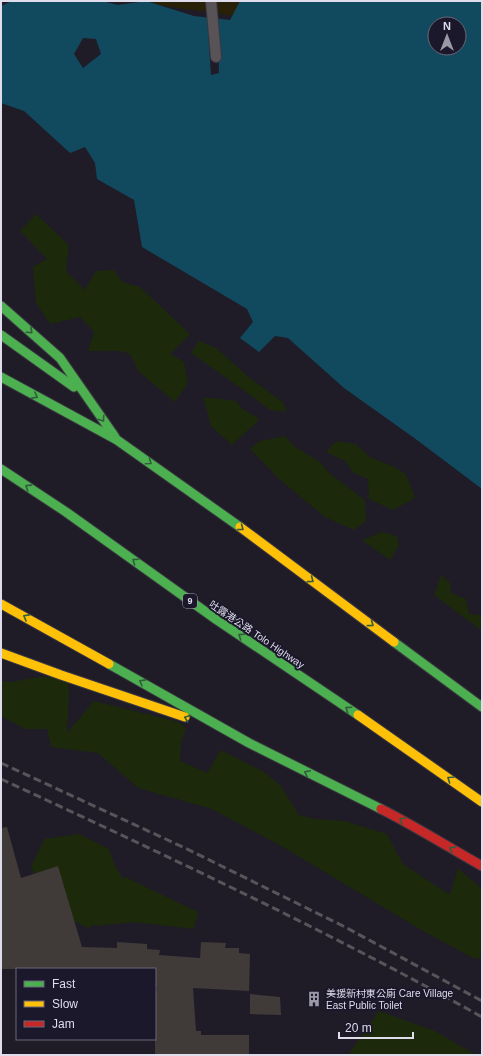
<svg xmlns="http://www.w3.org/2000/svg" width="483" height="1056" font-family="Arial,'Noto Sans TC',sans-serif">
<rect width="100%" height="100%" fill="#1f1c28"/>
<g fill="#1c290b">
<polygon points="36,214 69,245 66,271 85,290 96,271 114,270 122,282 140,287 190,334 170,354 184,362 188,383 175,402 138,371 130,354 121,351 88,351 94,332 80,317 50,324 36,303 33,267 47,259 20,231"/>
<polygon points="199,341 216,348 250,378 284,403 286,412 270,410 238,386 191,353"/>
<polygon points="203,397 236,401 242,409 260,419 232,445 211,426"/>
<polygon points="285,436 294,446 320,462 329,473 365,500 366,521 354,530 325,517 280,480 250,449 260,441"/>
<polygon points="336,441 356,444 370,457 392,466 406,474 415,498 393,510 369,499 368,479 354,473 345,461 326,452"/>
<polygon points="382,532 397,536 399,545 390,560 362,540"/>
<polygon points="441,575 450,583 451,593 466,599 469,614 482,615 482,631 434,595"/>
<polygon points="38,677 68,677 69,694 67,733 94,701 179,722 186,728 181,742 180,761 207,773 221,750 264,772 281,786 299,815 315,819 345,821 387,834 403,864 450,895 458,868 482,889 482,959 473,958 423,931 283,847 212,809 138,788 98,753 51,747 47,729 25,729 1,716 1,681 11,682"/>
<polygon points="79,834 109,849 115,866 123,879 125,877 198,912 194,929 134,922 94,926 94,924 88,928 56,912 31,867 44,839"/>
<polygon points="379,1011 435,1031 476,1055 348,1055"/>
</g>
<polygon fill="#292107" points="130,1 242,1 235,16"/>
<path fill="#11495e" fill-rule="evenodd" d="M12,1H102L118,5L146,1L194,16L230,20L240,1H482V489L417,440L344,388L288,338L275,336L259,352L240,338L253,322L247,309L142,247L134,200L97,179L95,163L85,147L70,153L24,111L1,103V6ZM435,24H459V48H435ZM83,38L96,39L101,54L83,68L74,54Z"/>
<polygon fill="#1f1c28" points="207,15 217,17 219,73 211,75"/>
<g fill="#403a38">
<polygon points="7,827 21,878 58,866 82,947 117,948 117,942 147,944 147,949 160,950 159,955 200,958 201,942 226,943 225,948 239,948 239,953 250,954 249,991 193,988 196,1031 201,1031 201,1035 249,1035 249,1055 155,1055 155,1032 156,1032 156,1001 155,1001 157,987 155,987 155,969 1,969 1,828"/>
<polygon points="250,994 280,997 281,1015 250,1014"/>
</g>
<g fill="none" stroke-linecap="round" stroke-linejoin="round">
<g stroke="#3b3842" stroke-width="12">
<polyline id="lane" points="211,1 216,57"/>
</g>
<g stroke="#3b3842" stroke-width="11">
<g id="fast">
<polyline points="1,306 60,358 115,437"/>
<polyline points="1,335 74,387"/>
<polyline points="1,377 117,440 240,527"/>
<polyline points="1,469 66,512 217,620 358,715"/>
<polyline points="394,642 482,707"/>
<polyline points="109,664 249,743 381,809"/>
</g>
</g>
<g stroke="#3b3842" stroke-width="11">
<g id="slow">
<polyline points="240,527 394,642"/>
<polyline points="1,604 109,664"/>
<polyline points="1,653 61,675 185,717"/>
<polyline points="358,715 482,802"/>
</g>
</g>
<g stroke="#3b3842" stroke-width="11">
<path id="jam" d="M381,809C415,826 448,847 482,866"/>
</g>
<use href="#lane" stroke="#575356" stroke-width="10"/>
<use href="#fast" stroke="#4caf50" stroke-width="9"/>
<use href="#slow" stroke="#ffc107" stroke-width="9"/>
<use href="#jam" stroke="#c62828" stroke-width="9"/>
<g stroke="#57555a" stroke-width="3" stroke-dasharray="8 4" stroke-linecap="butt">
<polyline points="1,763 185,848 345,927 482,1001"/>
<path d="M1,779C163,854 326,930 482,1017"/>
</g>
</g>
<defs><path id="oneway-chevron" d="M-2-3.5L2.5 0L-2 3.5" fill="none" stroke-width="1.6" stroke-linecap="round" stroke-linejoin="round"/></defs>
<g stroke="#325c3c">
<use href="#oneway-chevron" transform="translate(30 331) rotate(42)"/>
<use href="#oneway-chevron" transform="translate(35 396) rotate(28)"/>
<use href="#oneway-chevron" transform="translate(102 419) rotate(56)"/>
<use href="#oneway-chevron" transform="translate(149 462) rotate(35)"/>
<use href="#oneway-chevron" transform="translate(28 487) rotate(-147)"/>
<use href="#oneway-chevron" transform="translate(241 528) rotate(37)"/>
<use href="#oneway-chevron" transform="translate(135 561) rotate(-145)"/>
<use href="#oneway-chevron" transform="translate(311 580) rotate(37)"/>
<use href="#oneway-chevron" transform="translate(26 617) rotate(-151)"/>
<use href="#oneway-chevron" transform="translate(371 624) rotate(36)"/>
<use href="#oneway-chevron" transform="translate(241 636) rotate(-146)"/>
<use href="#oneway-chevron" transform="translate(142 682) rotate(-151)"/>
<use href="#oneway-chevron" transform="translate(348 709) rotate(-146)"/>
<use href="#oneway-chevron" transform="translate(187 718) rotate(-160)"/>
<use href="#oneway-chevron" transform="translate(307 773) rotate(-154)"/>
<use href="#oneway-chevron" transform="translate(450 779) rotate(-145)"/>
<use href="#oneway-chevron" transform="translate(402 820) rotate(-150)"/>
<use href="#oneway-chevron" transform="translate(452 849) rotate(-152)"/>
</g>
<defs>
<g id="building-bare" transform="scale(1.2)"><path d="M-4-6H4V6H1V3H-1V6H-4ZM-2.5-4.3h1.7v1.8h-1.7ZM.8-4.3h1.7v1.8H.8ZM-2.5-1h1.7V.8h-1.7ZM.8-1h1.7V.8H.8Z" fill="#9c99a7" stroke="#1c182c" stroke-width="2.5" paint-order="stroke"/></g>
</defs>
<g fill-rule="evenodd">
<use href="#building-bare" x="314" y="999"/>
</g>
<g text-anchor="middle" stroke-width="4" stroke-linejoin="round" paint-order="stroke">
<rect fill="#1c182c" stroke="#a4a2b2" stroke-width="1" x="183" y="594" width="14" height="14" rx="3"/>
<g font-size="9" font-weight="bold" fill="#dfddeb">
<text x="190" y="604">9</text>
</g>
<g font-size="10" fill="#dfddeb" stroke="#1c182c">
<text transform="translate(257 634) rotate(34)" y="4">吐露港公路 Tolo Highway</text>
</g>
<g font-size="10" fill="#dfddeb" stroke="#1c182c" text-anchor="start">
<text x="326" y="997">美援新村東公廁 Care Village<tspan x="326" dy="12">East Public Toilet</tspan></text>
</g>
</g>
<rect width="483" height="1056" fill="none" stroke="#dfddeb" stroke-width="4"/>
<rect x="16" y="968" width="140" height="72" fill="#1c182c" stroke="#6a6778"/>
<rect x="24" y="981" width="20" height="6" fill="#4caf50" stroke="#6a6778"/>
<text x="52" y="988" font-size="12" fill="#dfddeb">Fast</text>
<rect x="24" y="1001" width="20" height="6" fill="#ffc107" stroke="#6a6778"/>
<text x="52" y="1008" font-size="12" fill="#dfddeb">Slow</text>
<rect x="24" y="1021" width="20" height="6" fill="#c62828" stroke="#6a6778"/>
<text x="52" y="1028" font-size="12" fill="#dfddeb">Jam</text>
<g transform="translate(447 36)"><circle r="19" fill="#1c182c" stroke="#6a6778"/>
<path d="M0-3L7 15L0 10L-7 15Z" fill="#9c99a7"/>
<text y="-6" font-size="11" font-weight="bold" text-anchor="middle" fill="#dfddeb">N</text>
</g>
<path d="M339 1032v6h74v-6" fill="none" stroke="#dfddeb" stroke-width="2"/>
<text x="345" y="1032" font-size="12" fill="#dfddeb" stroke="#1c182c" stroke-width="3" paint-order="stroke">20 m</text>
</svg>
